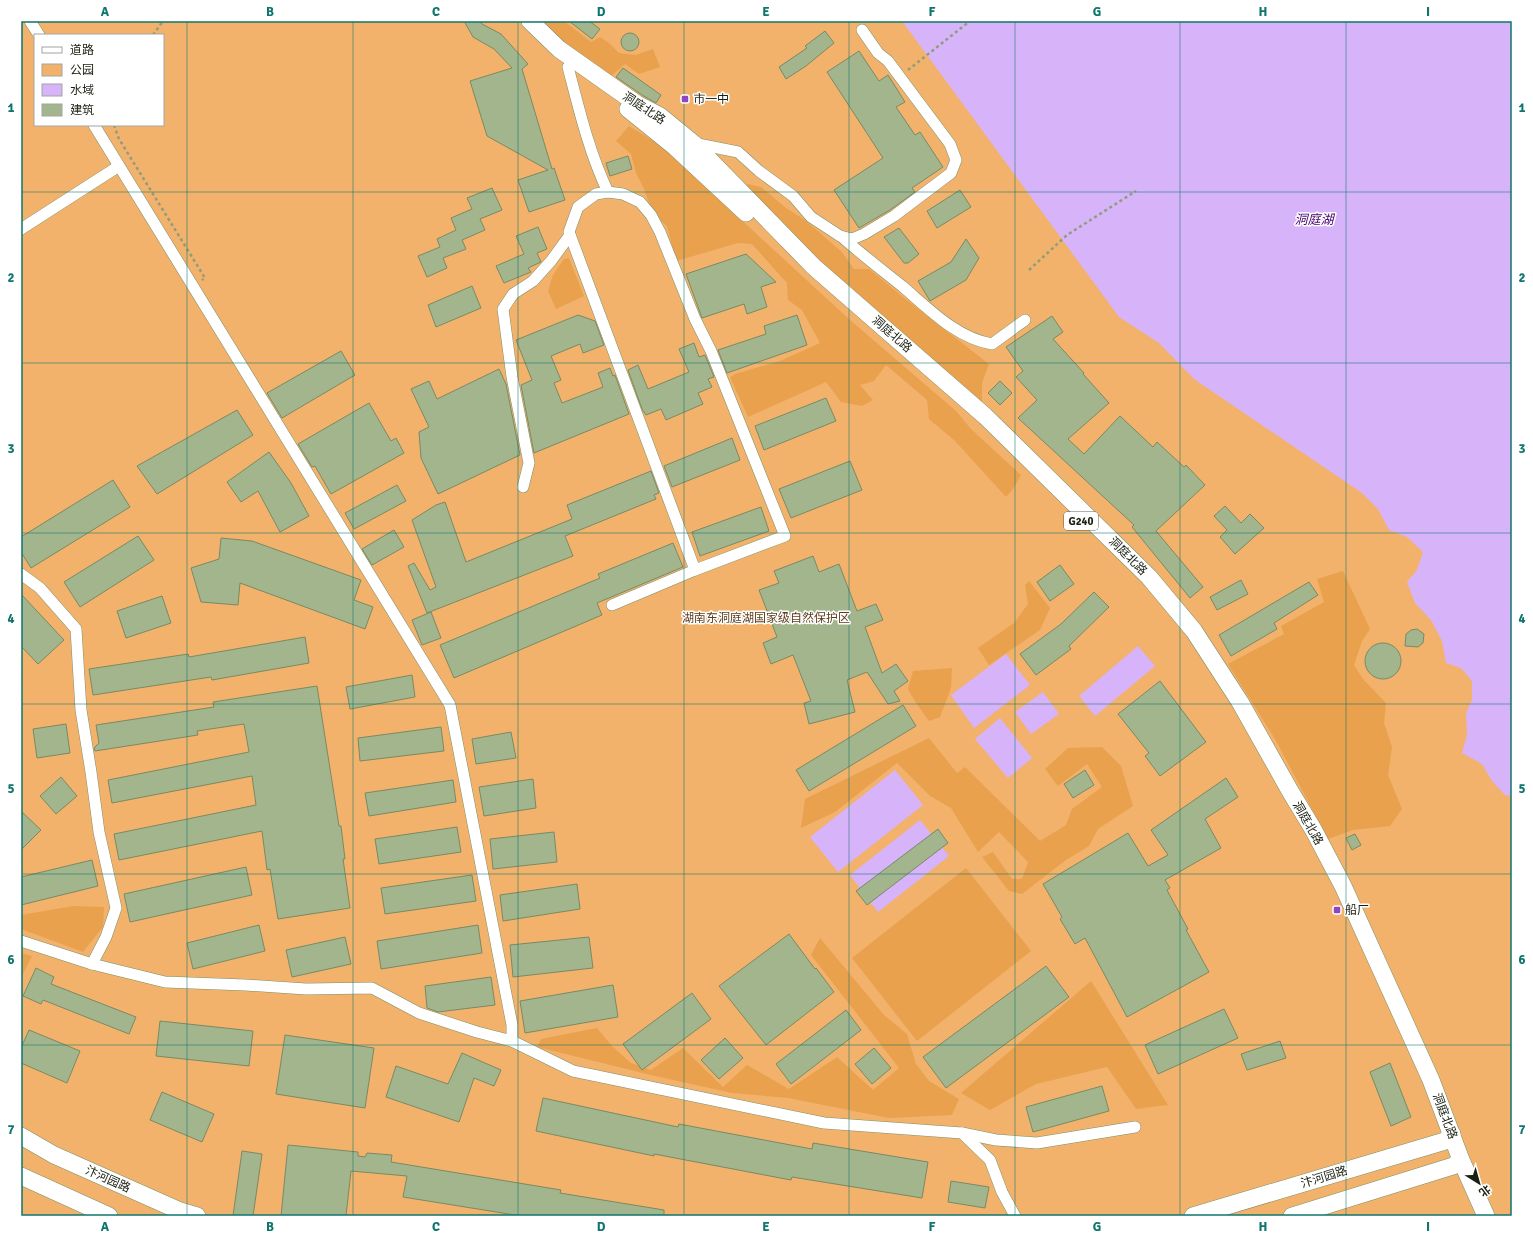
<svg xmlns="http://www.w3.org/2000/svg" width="1533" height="1237" font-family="Signika,'Noto Sans SC',sans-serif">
<rect width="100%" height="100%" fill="#d5e8be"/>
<path fill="#f2b26b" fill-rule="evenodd" d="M21,21H1512V1216H21ZM35,35H163V125H35Z"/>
<g fill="#e9a14e">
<path d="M541,21H564L591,42L600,37L609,43L619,53L636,55L653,49L660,67L639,74L625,64L610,77C585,61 561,43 541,21Z"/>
<polygon points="629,126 660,145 850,320 956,411 971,429 1021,475 1013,489 1006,497 955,441 929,419 927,400 886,365 874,381 860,385 873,400 862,406 841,402 826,382 748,417 730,377 735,374 780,361 820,343 802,310 788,300 787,283 752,244 738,243 676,261 667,226 653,215 644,189 636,173 631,154 616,141"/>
<path d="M748,184L761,187L786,208L805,220L842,252L854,269H869L903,297L989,364L982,383V402C899,334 820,263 742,190Z"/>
<polygon points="569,258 584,296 556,309 548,291 553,275 564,259"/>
<polygon points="1343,571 1370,629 1362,641 1354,665 1363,679 1386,703 1384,723 1392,747 1388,775 1402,809 1390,826 1353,830 1328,839 1275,739 1228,664 1284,634 1281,626 1324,602 1317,579"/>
<polygon points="1029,581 1050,608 1040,630 989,665 978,648 1014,623 1028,604 1025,585"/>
<polygon points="952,668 951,688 940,717 929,721 916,703 908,689 913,671"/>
<polygon points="929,738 957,773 965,767 1040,841 1066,825 1072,809 1102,787 1087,764 1058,786 1045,769 1068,748 1102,747 1121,766 1133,806 1098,829 1089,846 1066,860 1022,894 1009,891 982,857 993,852 1012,879 1022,879 1028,862 999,832 978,852 951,808 930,796 897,763 835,812 801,828 805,799"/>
<polygon points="966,868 1031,951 917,1041 852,958"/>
<polygon points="73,906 104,907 103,927 83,952 21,929 21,915"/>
<polygon points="820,938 884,1015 907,1034 916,1064 929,1081 959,1099 952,1115 889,1118 788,1098 732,1093 655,1076 537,1047 541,1039 597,1028 612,1046 631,1063 651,1070 683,1048 723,1087 747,1065 789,1089 837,1057 873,1090 899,1068 811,955"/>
<polygon points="21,953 32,956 21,978"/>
<polygon points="1091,981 1168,1105 1136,1109 1107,1067 1036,1084 990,1110 961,1093"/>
</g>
<g fill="#d7b3fa">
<polygon points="902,21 1512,21 1512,796 1505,795 1492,781 1482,764 1462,753 1467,735 1466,713 1472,700 1472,681 1461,668 1446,663 1442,641 1431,620 1415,603 1407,582 1417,570 1423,552 1407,537 1389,530 1378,509 1362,493 1194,379 1159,343 1119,317"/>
<polygon points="1138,646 1155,666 1095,716 1079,696"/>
<polygon points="1006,654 1030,685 974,728 951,695"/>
<polygon points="1043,692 1059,714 1031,734 1015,712"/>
<polygon points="1000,718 1032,758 1008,778 975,739"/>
<polygon points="895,770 923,805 838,872 810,837"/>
<polygon points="920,820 949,856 878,912 850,875"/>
</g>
<g fill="#a3b58c" stroke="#798a63">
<polygon points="464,21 480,21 482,24 501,34 528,64 522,69 552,169 554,168 565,200 529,212 518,180 548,170 487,136 470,81 512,68 494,49 473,37"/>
<polygon points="569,21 589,21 600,29 592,39"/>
<polygon points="825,31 834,43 806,66 786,79 779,67 807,48 805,46"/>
<circle cx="630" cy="42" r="9"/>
<polygon points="859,51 879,81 888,75 905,102 896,107 915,135 920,132 943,167 912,188 915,192 890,210 859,228 834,190 883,158 827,72"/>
<polygon points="623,68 661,95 656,103 642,95 616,77"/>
<polygon points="628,156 632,169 610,176 606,163"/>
<polygon points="492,188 502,210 480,219 485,230 462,240 466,249 443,258 447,268 427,277 418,256 440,247 437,239 456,230 451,218 472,209 467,198"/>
<polygon points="960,190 971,207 937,228 927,211"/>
<polygon points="538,227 547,249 537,253 541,262 528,268 531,272 504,283 496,266 524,254 516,236"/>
<polygon points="899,228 919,254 908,263 904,263 884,237"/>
<polygon points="966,239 979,258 966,280 930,301 918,281 951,262"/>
<polygon points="746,254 776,282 761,287 767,307 747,314 744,304 702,318 686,274"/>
<polygon points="472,286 481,308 436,327 428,305"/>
<polygon points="578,315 595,321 604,345 583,353 580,344 551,356 561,380 554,383 562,403 603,387 598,373 610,368 613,376 615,375 629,414 534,453 521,385 532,380 516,340"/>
<polygon points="797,315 807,345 727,373 718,350 766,334 764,326"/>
<polygon points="1052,316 1063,332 1053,339 1084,373 1083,374 1109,403 1068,439 1084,454 1120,416 1153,447 1157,442 1184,467 1186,465 1205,485 1156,531 1203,587 1190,598 1132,527 1134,525 1018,418 1037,400 1016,377 1023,371 1006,347"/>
<polygon points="694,343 699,357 705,355 714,377 708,379 712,387 698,393 703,404 666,420 661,409 646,415 642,409 628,370 638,365 648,389 689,372 679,349"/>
<polygon points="341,351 355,375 282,418 267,393"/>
<polygon points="499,369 506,384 520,455 438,494 421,458 419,432 429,427 411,389 429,381 437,399"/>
<polygon points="1000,381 1012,393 1000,405 988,393"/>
<polygon points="826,398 836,421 764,450 755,426"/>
<polygon points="369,403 391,441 396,438 404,453 331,494 315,466 312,467 298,444"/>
<polygon points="237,410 253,435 157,494 137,466"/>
<polygon points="732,438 740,460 672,487 664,466"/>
<polygon points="269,452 291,483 309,516 280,532 258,491 241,502 227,482"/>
<polygon points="850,461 862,490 791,518 779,489"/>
<polygon points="651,471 659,493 654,495 656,499 565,536 573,556 427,613 408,566 414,563 430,590 436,587 412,520 436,505 445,502 466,562 572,519 567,505"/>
<polygon points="113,480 130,507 31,568 21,552 21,537"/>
<polygon points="397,485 406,501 354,529 345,513"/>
<polygon points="1225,506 1241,523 1250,514 1264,528 1235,554 1220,537 1227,530 1214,516"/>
<polygon points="761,507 769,531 700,556 692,532"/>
<polygon points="394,530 404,547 372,565 362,549"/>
<polygon points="138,536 154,560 80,607 64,582"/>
<polygon points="221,538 252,541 361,580 354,600 373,607 365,629 240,583 238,605 201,602 191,568 219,559"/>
<polygon points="673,543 683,567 597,603 602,615 454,678 440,645 600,578 598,574"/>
<polygon points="813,556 819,572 839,564 857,611 876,604 883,620 865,627 882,673 896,664 908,681 894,691 900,701 888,704 867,672 847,680 855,712 809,724 804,703 811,701 793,655 771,664 763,643 777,637 759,590 779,583 774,571"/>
<polygon points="1060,565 1074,584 1050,601 1037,582"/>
<polygon points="1241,580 1248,594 1217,610 1210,597"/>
<polygon points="1309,582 1318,595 1274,623 1277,629 1231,656 1219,635"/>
<polygon points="1094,592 1109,607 1069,646 1071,649 1036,675 1020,654 1061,624"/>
<polygon points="21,594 64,640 38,664 21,646"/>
<polygon points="162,596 171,623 126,638 117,611"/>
<polygon points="431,612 441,638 422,645 412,620"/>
<polygon points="1417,629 1424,634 1423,643 1418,647 1405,646 1406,634 1411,630"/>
<polygon points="305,637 309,663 212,680 211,677 93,695 89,669 188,654 189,657"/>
<circle cx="1383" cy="661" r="18"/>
<polygon points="412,675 415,697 350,709 346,687"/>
<polygon points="1160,681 1206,742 1160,776 1145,756 1149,753 1118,714"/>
<polygon points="317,686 339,826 341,826 345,859 343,859 350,908 278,919 270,869 267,870 262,831 119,860 114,834 256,805 252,776 112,803 108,780 249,752 244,724 197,731 198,735 95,751 94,748 99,743 96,725 214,707 213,702"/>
<polygon points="903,705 916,726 809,791 796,770"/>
<polygon points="66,724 70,753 37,758 33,729"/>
<polygon points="441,727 444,751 360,761 358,738"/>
<polygon points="511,732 516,758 476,764 472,739"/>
<polygon points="1085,770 1094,785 1073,798 1064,784"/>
<polygon points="61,777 77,796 56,814 40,796"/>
<polygon points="1226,778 1238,797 1205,819 1221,848 1165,880 1170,888 1167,890 1188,929 1186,930 1209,972 1127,1017 1085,938 1075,944 1060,919 1062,917 1043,884 1128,833 1148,866 1168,855 1151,830"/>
<polygon points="533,779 536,808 484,816 479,787"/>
<polygon points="453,780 456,802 369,816 365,793"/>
<polygon points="21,811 41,830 21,850"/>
<polygon points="457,827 461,852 379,864 375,839"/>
<polygon points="938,829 948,843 867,905 856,891"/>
<polygon points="554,832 557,862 493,869 490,839"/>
<polygon points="1355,834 1361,845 1352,850 1346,838"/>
<polygon points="92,860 98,886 21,905 21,877"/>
<polygon points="246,867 252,895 130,922 124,894"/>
<polygon points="472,875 476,901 385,914 381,888"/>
<polygon points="577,884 580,909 503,921 500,895"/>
<polygon points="259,925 265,951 193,969 187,943"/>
<polygon points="478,925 482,953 381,969 377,941"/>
<polygon points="789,934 815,969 816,968 834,992 766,1045 719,986"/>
<polygon points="345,937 351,964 292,977 286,950"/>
<polygon points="589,937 593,968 513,977 510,945"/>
<polygon points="1046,966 1069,997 946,1088 923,1057"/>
<polygon points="36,968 54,977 51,984 136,1017 129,1034 43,1000 41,1004 23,996"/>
<polygon points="491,977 495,1005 438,1012 427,1008 425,986"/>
<polygon points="613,985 618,1017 525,1033 520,1001"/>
<polygon points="692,993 711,1019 642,1070 623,1044"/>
<polygon points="1224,1009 1238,1038 1158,1074 1145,1045"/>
<polygon points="846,1010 861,1030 791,1084 776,1064"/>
<polygon points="160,1021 253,1031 249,1066 156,1056"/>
<polygon points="29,1030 80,1051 67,1083 21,1063 21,1048"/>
<polygon points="285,1035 374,1048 365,1108 276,1094"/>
<polygon points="725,1038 743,1058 719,1079 701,1060"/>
<polygon points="1280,1041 1286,1058 1247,1070 1241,1054"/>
<polygon points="874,1048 891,1068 872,1084 855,1064"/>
<polygon points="462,1053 501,1070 494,1086 474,1078 459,1122 386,1097 396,1066 448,1084"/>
<polygon points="1390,1063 1411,1117 1391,1126 1370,1072"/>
<polygon points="1102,1086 1109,1111 1033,1132 1026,1107"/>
<polygon points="162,1092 214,1114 202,1142 150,1120"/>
<polygon points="543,1098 678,1127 679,1124 812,1149 813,1143 928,1162 922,1198 792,1177 791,1180 654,1154 654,1156 536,1131"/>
<polygon points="288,1145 358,1152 358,1156 365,1157 367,1153 392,1155 391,1162 561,1190 560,1193 664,1210 664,1216 521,1216 403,1197 407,1176 351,1171 346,1216 281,1216"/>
<polygon points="242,1151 262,1154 253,1216 233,1216"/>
<polygon points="951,1181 989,1187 985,1208 948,1202"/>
</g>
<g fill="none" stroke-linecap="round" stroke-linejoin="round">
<g stroke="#7e9068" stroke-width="12">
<g id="minor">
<polyline points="30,21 39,35"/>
<path d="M568,67C579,109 589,152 608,192L623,194L640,202L651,215L660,232L695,319L711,351L785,536L695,570L612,605"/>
<polyline points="94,125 450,705 512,1025 512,1041"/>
<polyline points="693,143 738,152 759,171 793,196 811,217 840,236 852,239 864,234 894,216 951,173 956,160 950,144 888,61 878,53 862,30"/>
<polyline points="608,192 596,194 578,207 569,232 695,570"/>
<polyline points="21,229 119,166"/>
<path d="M842,237C861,254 882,270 902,286C928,308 956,338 992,344L1025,320"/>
<polyline points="523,487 529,463 512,377 503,309 513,294 533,281 551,261 570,235"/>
<polyline points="21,574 40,588 76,629 81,710 91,772 99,832 116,908 106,937 92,964"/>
<polyline points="21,941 92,964 165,982 245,985 306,989 372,988 419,1013 477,1032 512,1041 573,1071 824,1123 962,1133 990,1160 1002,1192 1015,1216"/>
<polyline points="962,1133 996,1140 1037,1143 1135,1127"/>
</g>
</g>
<g stroke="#7e9068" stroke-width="18">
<g id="primary">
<polyline points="530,21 559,49 637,104 660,116 693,143 814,267 985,416 1149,577 1194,631 1240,702 1290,791 1313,829 1343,886 1431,1080 1461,1160 1486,1216"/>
<polyline points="628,109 675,147 746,213"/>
<polyline points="21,1136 54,1155 180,1211 197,1216"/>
<polyline points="21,1176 109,1216"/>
<polyline points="1193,1216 1445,1141 1452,1134"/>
<polyline points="1292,1216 1453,1166 1461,1160"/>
</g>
</g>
<g stroke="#8f9d7d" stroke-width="2.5" stroke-dasharray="3 3" stroke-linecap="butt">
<polyline points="153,35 163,21"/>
<polyline points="908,70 970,21"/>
<polyline points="114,125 119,139 205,278 202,280"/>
<polyline points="1029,270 1067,235 1136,191"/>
</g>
<use href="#minor" stroke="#fff" stroke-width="11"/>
<use href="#primary" stroke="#fff" stroke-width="17"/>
</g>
<path fill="none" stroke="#0f766e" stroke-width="1" stroke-opacity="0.55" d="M187,21V1216M353,21V1216M518,21V1216M684,21V1216M849,21V1216M1015,21V1216M1180,21V1216M1346,21V1216M21,192H1512M21,363H1512M21,533H1512M21,704H1512M21,874H1512M21,1045H1512"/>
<g fill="#8b49bd" stroke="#fff" stroke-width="1.5">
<rect x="681" y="95" width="8" height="8" rx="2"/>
<rect x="1333" y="906" width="8" height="8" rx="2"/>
</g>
<g text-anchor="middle" stroke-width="3" stroke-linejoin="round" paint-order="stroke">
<rect fill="#fff" stroke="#5f6358" stroke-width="1" x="1064" y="512" width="34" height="18" rx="3"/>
<g font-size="11" font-weight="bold" fill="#1a2011">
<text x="1081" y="525">G240</text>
</g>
<g font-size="12" fill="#1a2011" stroke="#fff" text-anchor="start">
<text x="693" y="103">市一中</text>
<text x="1345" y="914">船厂</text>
</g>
<g font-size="12" fill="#1a2011" stroke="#fff">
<text transform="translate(644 108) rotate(33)" y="4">洞庭北路</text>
<text transform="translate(892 334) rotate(41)" y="4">洞庭北路</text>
<text transform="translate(1128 556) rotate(45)" y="4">洞庭北路</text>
<text transform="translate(1308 823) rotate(60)" y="4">洞庭北路</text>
<text transform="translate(1445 1116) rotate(69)" y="4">洞庭北路</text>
<text transform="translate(1324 1177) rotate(-17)" y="4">汴河园路</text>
<text transform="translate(108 1179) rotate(24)" y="4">汴河园路</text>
</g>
<g font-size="12" fill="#5c3e1c" stroke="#fff">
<text x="766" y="622">湖南东洞庭湖国家级自然保护区</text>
</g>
<g font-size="13" font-style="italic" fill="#47006d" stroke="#fff">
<text x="1314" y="224">洞庭湖</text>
</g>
</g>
<rect width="1533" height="1237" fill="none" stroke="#ffffff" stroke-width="44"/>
<rect x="34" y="34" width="130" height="92" fill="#ffffff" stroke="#a3a6a0"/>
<rect x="42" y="47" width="20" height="6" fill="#ffffff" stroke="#a3a6a0"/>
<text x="70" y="54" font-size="12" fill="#1a2011">道路</text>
<rect x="42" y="64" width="20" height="12" fill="#f2b26b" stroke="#a3a6a0"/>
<text x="70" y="74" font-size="12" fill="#1a2011">公园</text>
<rect x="42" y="84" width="20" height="12" fill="#d7b3fa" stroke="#a3a6a0"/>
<text x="70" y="94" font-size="12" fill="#1a2011">水域</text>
<rect x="42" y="104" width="20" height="12" fill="#a3b58c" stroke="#a3a6a0"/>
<text x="70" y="114" font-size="12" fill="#1a2011">建筑</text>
<g transform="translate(1479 1183) rotate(143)" stroke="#ffffff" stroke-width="3" paint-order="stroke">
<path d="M0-3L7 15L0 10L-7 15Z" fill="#1a2011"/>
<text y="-6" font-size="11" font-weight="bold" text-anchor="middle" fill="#1a2011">北</text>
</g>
<rect x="22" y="22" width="1489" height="1193" fill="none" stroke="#0f766e" stroke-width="1.5"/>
<g font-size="13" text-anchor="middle" font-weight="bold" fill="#0f766e">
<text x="105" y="16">A</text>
<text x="270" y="16">B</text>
<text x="436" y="16">C</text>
<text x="601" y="16">D</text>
<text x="766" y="16">E</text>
<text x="932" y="16">F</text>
<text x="1097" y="16">G</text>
<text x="1263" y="16">H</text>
<text x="1428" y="16">I</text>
<text x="11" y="112">1</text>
<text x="1522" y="112">1</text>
<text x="11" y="282">2</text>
<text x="1522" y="282">2</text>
<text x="11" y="453">3</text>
<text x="1522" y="453">3</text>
<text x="11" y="623">4</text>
<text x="1522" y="623">4</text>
<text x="11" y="793">5</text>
<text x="1522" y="793">5</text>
<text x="11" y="964">6</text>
<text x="1522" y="964">6</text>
<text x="11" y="1134">7</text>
<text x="1522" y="1134">7</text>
<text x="105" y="1231">A</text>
<text x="270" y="1231">B</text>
<text x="436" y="1231">C</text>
<text x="601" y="1231">D</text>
<text x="766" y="1231">E</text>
<text x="932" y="1231">F</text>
<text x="1097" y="1231">G</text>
<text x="1263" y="1231">H</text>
<text x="1428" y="1231">I</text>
</g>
</svg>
